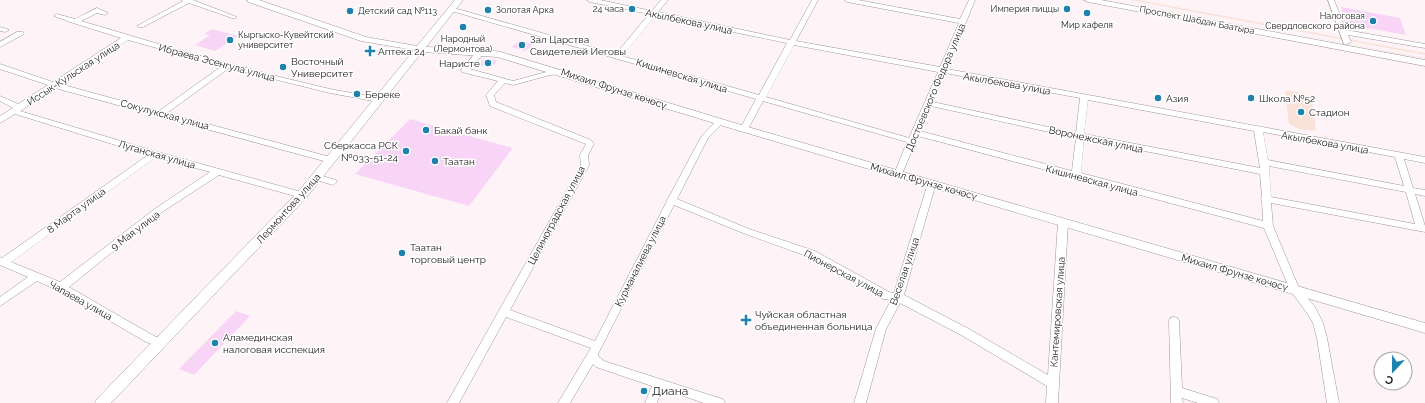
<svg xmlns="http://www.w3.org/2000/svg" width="1425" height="403" font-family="Raleway,sans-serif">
<rect width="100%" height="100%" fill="#fef4f8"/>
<g fill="#fbe2d9">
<polygon points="1130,0 1138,0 1425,53 1425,55"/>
<polygon points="1143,6 1240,24 1244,25 1144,7"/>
<polygon points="1250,26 1425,58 1425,59"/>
<polygon points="1251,33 1425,65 1425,67"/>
<path d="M1285,91C1294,91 1306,92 1312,99L1316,131L1299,129L1289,124Z"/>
</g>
<g fill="#f8d5f6">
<polygon points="1341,7 1400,18 1406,35 1345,24"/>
<polygon points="212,29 238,36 215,51 195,45 210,35 204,34"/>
<polygon points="520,40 533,44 525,51 511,47"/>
<polygon points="486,58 487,58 497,61 490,68 478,64"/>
<polygon points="410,119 451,131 513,148 469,206 355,174"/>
<polygon points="236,311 250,316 194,375 179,369"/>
</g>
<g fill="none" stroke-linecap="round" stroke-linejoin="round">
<g stroke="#a0959a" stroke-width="1">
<g id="minor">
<polygon points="182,0 193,0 237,17 236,18 232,18 189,3 143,27 139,27 137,26 183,1"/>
<path d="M587,0H600L652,11L661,0H668L658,12L790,40L812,0H818L796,41L940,67L959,23L847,2L844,0H858L960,19L969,0H975L947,69L1425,157V163L1404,159L1413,188L1425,190V196L1415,194L1425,226V232L1271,203L1273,226L1299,288L1315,307L1323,323L1327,338L1339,403H1327L1317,338L1313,323L1307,313L1290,290L1264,228L918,136L902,174L898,177L894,174L907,142L763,101L747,131H741L740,129L756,99L448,10L451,8L461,10L616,54L649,14L590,2ZM655,16L787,43L759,95L622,56ZM794,45L938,72L909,138L766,97ZM945,73L1080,98L1076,133L933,102ZM1088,100L1254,131L1260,168L1084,134ZM931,106L1076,138L1072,171L920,131ZM1263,132L1395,157L1404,186L1268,160ZM1084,139L1260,174L1262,197L1261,199L1262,201L1263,221L1081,173ZM1269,166L1406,192L1415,224L1271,197Z"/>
<polygon points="1328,0 1334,0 1346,30 1425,44 1425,48 1348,35 1351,42 1347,44 1344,44"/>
<path d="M97,8L108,13L105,15L97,13L81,21L179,50L284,78L330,89L379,98L383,100L379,102L330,93L229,68L167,113L334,158L335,160L334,162L331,163L55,88L20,111L158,152L305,193L306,195L302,198L219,175L162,212L69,287L154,336L163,339L164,342L163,345L159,346L146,342L57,290L37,281L0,306V297L28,277L0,265V257L2,258L148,155L15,114L0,123V116L13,108L0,101V96L18,104L48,85L0,69V64L53,82L121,38L73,23L54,16L57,14L75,19ZM128,40L222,66L159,111L60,84ZM156,157L210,172L156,208L60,282L11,262Z"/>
<polygon points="0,27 7,29 9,30 5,32 0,31"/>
<polygon points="17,32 23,32 24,34 0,47 0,42"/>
<polygon points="478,50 481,50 485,52 470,69 513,81 550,71 564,70 564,74 550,75 513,85 505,83 494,95 496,102 591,140 594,144 588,155 589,165 510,310 595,341 667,201 667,200 669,197 701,137 717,120 720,119 724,122 708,138 677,199 749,229 815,251 889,292 894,293 928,183 929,181 935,181 936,183 904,295 969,329 1048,375 1058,222 1063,219 1066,220 1068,222 1058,403 1046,403 1047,386 961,335 900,303 886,329 866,403 854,403 876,329 891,300 883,299 809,257 743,233 674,205 598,354 599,357 604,361 719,398 723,399 725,403 704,403 662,389 657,403 645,403 652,386 596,367 593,364 570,403 558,403 591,348 506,317 459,403 447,403 581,165 580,155 586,144 490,106 486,95 498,81 462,72 461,70"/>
<polygon points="316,174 336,180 337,182 333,185 313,179 312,177 313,175"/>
<polygon points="1174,317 1178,318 1179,321 1182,388 1217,399 1219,403 1198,403 1182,398 1183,403 1171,403 1169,321 1170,318"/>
</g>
</g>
<g stroke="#a0959a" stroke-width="1">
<g id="major">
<polygon points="247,0 259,0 366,37 417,46 455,0 463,0 426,47 481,49 501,52 748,127 1425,323 1425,333 740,131 497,57 422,52 306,198 111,403 95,403 97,399 298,192 414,50 361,41 248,2"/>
<polygon points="1084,0 1101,0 1425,60 1425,66 1088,2"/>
</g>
</g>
<use href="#minor" fill="#fff" fill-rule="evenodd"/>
<use href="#major" fill="#fff" fill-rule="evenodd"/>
</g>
<g fill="#1d82ac" stroke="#fff" stroke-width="1.5">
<circle cx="632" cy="9" r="4"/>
<circle cx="1067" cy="9" r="4"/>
<circle cx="488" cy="10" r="4"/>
<circle cx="350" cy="11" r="4"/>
<circle cx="1087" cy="13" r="4"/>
<circle cx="1373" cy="21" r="4"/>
<circle cx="463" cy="27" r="4"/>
<circle cx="230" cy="40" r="4"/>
<circle cx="522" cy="45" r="4"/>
<path d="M368 45h4v4h4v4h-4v4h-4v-4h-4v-4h4z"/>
<circle cx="488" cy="63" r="4"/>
<circle cx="283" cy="67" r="4"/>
<circle cx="357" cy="94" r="4"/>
<circle cx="1158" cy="98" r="4"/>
<circle cx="1251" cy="98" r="4"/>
<circle cx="1301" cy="112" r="4"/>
<circle cx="426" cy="130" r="4"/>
<circle cx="406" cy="151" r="4"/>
<circle cx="435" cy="161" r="4"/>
<circle cx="402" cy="253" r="4"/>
<path d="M744 314h4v4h4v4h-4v4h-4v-4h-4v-4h4z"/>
<circle cx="215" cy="343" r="4"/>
<circle cx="644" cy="391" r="4"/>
</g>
<g text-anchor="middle" stroke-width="3" stroke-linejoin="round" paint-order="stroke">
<g font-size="9" fill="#1f1b1d" stroke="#fff" text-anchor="end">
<text x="624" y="12">24 часа</text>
<text x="1059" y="12">Империя пиццы</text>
<text x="496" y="13" text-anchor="start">Золотая Арка</text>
<text x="358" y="14" text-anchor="start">Детский сад №113</text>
<text x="1365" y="19">Налоговая<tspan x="1365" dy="10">Свердловского района</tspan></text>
<text x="1087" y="28" text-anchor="middle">Мир кафеля</text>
<text x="238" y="38" text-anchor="start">Кыргыско-Кувейтский<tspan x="238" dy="10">университет</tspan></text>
<text x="463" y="42" text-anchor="middle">Народный<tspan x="463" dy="10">(Лермонтова)</tspan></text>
</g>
<g font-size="9" fill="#1f1b1d" stroke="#fff">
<text transform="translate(1197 20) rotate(11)" y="3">Проспект Шабдан Баатыра</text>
</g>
<g font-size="10" fill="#1f1b1d" stroke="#fff">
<text transform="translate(689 21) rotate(12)" y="4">Акылбекова улица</text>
<text transform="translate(217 62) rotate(15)" y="4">Ибраева Эсенгула улица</text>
<text transform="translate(73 73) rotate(-33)" y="4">Иссык-Кульская улица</text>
<text transform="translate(682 75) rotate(17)" y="4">Кишиневская улица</text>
<text transform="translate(1007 83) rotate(10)" y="4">Акылбекова улица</text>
<text transform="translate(935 87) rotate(-67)" y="4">Достоевского Федора улица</text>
<text transform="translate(614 88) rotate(18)" y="4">Михаил Фрунзе көчөсү</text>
<text transform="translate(165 114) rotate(15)" y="4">Сокулукская улица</text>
<text transform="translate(1096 139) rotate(12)" y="4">Воронежская улица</text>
<text transform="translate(1325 142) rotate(10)" y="4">Акылбекова улица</text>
<text transform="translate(157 154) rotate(16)" y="4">Луганская улица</text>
<text transform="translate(1092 180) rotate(15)" y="4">Кишиневская улица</text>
<text transform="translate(924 181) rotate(16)" y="4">Михаил Фрунзе көчөсү</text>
<text transform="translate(288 208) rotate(-48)" y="4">Лермонтова улица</text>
<text transform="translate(76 210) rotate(-36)" y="4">8 Марта улица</text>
<text transform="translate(556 215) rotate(-62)" y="4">Целиноградская улица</text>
<text transform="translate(135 230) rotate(-37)" y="4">9 Мая улица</text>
<text transform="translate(640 261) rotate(-63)" y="4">Курманалиева улица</text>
<text transform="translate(904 271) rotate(-71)" y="4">Веселая улица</text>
<text transform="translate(1235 272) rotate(16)" y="4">Михаил Фрунзе көчөсү</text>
<text transform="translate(844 273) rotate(28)" y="4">Пионерская улица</text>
<text transform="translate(81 300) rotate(29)" y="4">Чапаева улица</text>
<text transform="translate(1057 312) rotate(-86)" y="4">Кантемировская улица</text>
</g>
<g font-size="10" fill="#1f1b1d" stroke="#fff" text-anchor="start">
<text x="530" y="43">Зал Царства<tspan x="530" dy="12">Свидетелей Иеговы</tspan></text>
<text x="378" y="55">Аптека 24</text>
<text x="291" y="65">Восточный<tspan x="291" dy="12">Университет</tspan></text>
<text x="480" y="67" text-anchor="end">Наристе</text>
<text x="365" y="98">Береке</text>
<text x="1166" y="102">Азия</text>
<text x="1259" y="102">Школа №52</text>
<text x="1309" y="116">Стадион</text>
<text x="434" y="134">Бакай банк</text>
<text x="398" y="149" text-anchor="end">Сберкасса РСК<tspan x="398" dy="12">№033-51-24</tspan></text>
<text x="443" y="165">Таатан</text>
<text x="410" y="251">Таатан<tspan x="410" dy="12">торговый центр</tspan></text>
<text x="755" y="318">Чуйская областная<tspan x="755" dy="12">объединенная больница</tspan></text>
<text x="223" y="341">Аламединская<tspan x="223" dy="12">налоговая исспекция</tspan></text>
</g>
<g font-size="12" fill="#1f1b1d" stroke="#fff" text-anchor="start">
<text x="652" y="395">Диана</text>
</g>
</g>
<g transform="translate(1393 371) rotate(202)"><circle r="19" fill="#ffffff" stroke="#a5a4a5"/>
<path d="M0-3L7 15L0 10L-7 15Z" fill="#1d82ac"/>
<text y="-6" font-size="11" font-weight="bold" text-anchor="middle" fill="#1f1b1d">С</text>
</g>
</svg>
